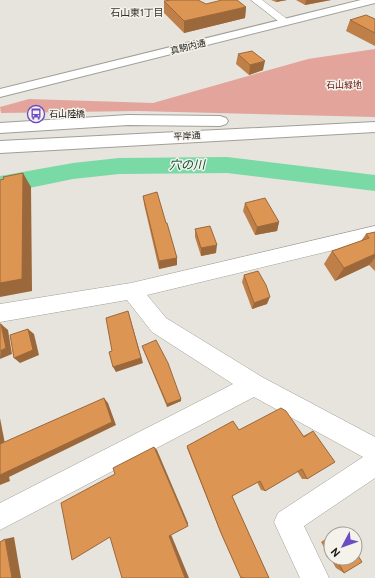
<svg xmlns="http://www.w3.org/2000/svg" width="375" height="578" font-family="Cabin,'Noto Sans JP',sans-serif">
<rect width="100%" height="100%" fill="#e6e4dd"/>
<polygon fill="#e2a49b" points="375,49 375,117 137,111 1,113 0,107 29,99 153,103 308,59"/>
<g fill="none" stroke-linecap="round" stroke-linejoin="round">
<polygon fill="#79daa6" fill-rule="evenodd" points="227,157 375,175 375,191 227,173 119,174 73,179 0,194 0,176 73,163 119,158"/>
<g stroke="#a19f98" stroke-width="1">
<g id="minor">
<polygon points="251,0 262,0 291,22 290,24 282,24"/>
<polygon points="375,226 375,240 147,295 166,318 262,377 375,437 375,478 304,526 329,578 300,578 274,522 278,513 363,457 254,397 0,530 0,503 233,384 152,332 127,300 0,322 0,304 131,283"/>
</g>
</g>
<g stroke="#a19f98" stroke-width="2">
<g id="tertiary">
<polygon points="128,115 220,116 226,118 228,121 226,124 220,126 128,125 0,133 0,123"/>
<polygon points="375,122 375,132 0,153 0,141"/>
</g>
</g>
<g stroke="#a19f98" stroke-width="2">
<polygon id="trunk" points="361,0 375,0 375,3 0,97 0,89"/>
</g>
<use href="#minor" fill="#fff" fill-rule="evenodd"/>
<use href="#tertiary" fill="#fff" fill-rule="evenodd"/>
<use href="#trunk" fill="#fff" fill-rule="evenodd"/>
</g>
<g fill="#be8048">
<polygon points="271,0 287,0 276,2"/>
<polygon points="296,0 331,0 305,5"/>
<polygon points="164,1 246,7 245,18 184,33 164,13"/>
<polygon points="375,19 375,46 346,31 350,20"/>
<polygon points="238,54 263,70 249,75 236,64"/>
<polygon points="143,196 166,223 177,258 177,265 159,269 144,204"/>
<polygon points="245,203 279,222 277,231 255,235 243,211"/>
<polygon points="195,229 216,253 201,256 195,237"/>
<polygon points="375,232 375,271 369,265 335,281 324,264 332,251 361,241 366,234"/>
<polygon points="244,275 267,304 252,309 242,282"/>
<polygon points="142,346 181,399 181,401 167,407"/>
<polygon points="239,430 303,436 313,431 307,479 302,479 297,471 265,491 261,490 257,482 232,496 269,578 241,578 220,531 187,448 187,446"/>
<polygon points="337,531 345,533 345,534 333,534"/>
<polygon points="331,535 331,558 355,558 344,573 336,568 321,542"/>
</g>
<g fill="#9b683b">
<polygon points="277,0 287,0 276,2"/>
<polygon points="306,0 331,0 305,5"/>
<polygon points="246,7 245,18 184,33 184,21"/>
<polygon points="265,61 263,70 249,75 250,65"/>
<polygon points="23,173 31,187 32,291 0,297 0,283"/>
<polygon points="279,222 277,231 255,235 257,227"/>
<polygon points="217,245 216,253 201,256 201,248"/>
<polygon points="375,254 375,258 369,265 335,281 344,268"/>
<polygon points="177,258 177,265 159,269 159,261"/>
<polygon points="270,297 267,304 252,309 254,303"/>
<polygon points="128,311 143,363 116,372 113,367"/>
<polygon points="1,324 8,330 12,354 0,359"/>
<polygon points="28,329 34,334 39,355 20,363 14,358"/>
<polygon points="104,398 108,403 116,425 9,477 10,481 0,485 0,475"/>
<polygon points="181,399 181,401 167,407 167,404"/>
<polygon points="0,418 6,449 0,447"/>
<polygon points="154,447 157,450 188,523 188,526"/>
<polygon points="170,532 189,578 185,578 169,536"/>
<polygon points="14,537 21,578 12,578 5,539"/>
</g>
<g fill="#dd9554" stroke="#9b683b">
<polygon points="171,0 198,0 206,4 222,0 237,0 246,7 184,21 164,1"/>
<polygon points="366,15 375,19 375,33 350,20"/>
<polygon points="252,51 265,61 250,65 238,54"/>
<polygon points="23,173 22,279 0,283 0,180 4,179 3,177"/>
<polygon points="157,192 166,223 167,223 177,258 159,261 143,196"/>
<polygon points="265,198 279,222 257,227 245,203"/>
<polygon points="210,226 217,245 201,248 195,229"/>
<polygon points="375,232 375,254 344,268 332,251 369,238 366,234"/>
<polygon points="258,271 266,285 270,297 254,303 244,275"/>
<polygon points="128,311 141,358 113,367 109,352 112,351 106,318"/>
<polygon points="0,324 1,324 6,348 0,351"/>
<polygon points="28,329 33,350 14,358 10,335"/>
<polygon points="156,340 168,363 181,399 167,404 142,346"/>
<polygon points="104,398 112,422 0,475 0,444"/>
<polygon points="281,408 286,411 304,437 313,431 335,462 307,479 302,469 265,491 260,481 232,496 269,578 244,578 243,577 241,578 221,533 187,446 233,421 239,430"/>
<polygon points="154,447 188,526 169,536 185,578 122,578 110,537 72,560 61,503 115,474 113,468"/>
<polygon points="5,539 12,578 0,578 0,542"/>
<polygon points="331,543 331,550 328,545"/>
<polygon points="355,551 362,562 344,573 336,558 355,558"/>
</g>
<defs>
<g id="bus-ring" transform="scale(0.9)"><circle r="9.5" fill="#f4f2ea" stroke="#6b4ac3" stroke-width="1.5"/><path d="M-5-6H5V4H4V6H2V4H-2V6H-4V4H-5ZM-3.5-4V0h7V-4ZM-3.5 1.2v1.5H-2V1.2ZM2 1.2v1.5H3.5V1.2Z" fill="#6b4ac3"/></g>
</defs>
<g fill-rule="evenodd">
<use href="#bus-ring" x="36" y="114"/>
</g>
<g text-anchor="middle" stroke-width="3" stroke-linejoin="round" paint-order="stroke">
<g font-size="9" fill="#1c1b18" stroke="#f4f2ea">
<text transform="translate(188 47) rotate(-14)" y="3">真駒内通</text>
<text transform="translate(187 136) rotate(-3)" y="3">平岸通</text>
</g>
<g font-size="9" fill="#67120e" stroke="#f4f2ea">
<text x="344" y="88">石山緑地</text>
</g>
<g font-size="9" fill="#1c1b18" stroke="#f4f2ea" text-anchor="start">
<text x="49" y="117">石山陸橋</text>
</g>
<g font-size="10" fill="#35332d" stroke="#f4f2ea">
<text x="137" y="16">石山東1丁目</text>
</g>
<g font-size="12" font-style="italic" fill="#025333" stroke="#f4f2ea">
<text transform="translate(187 165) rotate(-1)" y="4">穴の川</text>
</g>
</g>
<g transform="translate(343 546) rotate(229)"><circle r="19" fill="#f4f2ea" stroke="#9e9c96"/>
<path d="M0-3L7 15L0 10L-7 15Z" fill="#6b4ac3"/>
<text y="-6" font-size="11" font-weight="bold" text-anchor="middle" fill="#1c1b18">N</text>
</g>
</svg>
